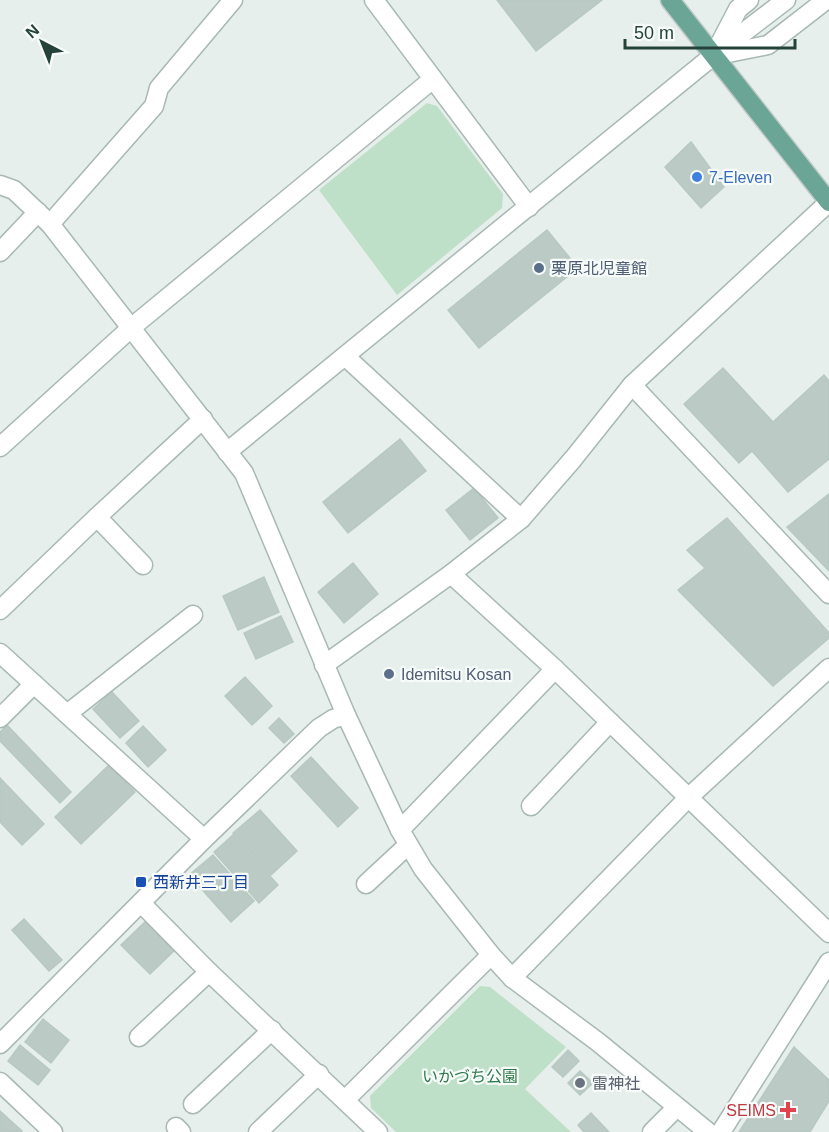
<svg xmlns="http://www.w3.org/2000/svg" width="829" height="1132" font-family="Helvetica,'Noto Sans JP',sans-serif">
<rect width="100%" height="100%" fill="#e6efeb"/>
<g fill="#bfe0c8">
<polygon points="427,103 437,106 503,194 502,208 397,295 319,190"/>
<polygon points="480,986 490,987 566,1047 525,1089 571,1132 396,1132 371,1108 370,1096"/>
</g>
<g fill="#bbcac4" stroke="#b8c9c2" stroke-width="1.5">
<polygon points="497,0 602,0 536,51"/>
<polygon points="691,142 724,187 701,208 665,167"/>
<polygon points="547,230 578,268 479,348 448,310"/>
<polygon points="723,368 773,422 824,375 829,381 829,459 788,492 752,451 739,463 684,404"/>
<polygon points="400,439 426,471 348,533 323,502"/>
<polygon points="474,488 498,518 470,540 446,510"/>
<polygon points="829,494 829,571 787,527"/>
<polygon points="727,518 829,633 829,638 773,686 678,590 705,568 687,550"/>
<polygon points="353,563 378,594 344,623 318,592"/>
<polygon points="264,577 279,612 238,630 223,596"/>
<polygon points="281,616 293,642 256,659 244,633"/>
<polygon points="245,677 272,706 252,725 225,696"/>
<polygon points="112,692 139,721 120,738 93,709"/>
<polygon points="279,718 294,734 284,743 269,728"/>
<polygon points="7,725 71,792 60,803 0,741 0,732"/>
<polygon points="143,726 166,750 148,767 126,743"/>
<polygon points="311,757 358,808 338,827 291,776"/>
<polygon points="109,765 135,792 81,844 55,817"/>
<polygon points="0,778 44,824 22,845 0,822"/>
<polygon points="260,810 297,851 271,875 233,833"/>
<polygon points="233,835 278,885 259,903 214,852"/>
<polygon points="213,855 254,901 231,922 189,875"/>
<polygon points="24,919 62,960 49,971 12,930"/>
<polygon points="147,920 176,949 150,974 121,945"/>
<polygon points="43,1019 69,1040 51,1063 25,1042"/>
<polygon points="20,1045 50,1070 38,1085 8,1061"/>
<polygon points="794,1047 829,1080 829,1101 810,1132 739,1132"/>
<polygon points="568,1050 579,1061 563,1077 552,1067"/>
<polygon points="580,1071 593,1083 580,1095 568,1083"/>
<polygon points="0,1111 22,1131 21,1132 0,1132"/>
<polygon points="591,1113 609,1132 584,1132 578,1125"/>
</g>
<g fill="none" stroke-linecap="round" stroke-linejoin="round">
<g stroke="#a8b8b2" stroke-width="21">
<g id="minor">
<polyline points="374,0 529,207"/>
<polyline points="716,51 738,9 749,0"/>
<polyline points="718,55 768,45 826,0"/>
<polyline points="0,185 14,190 50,224 244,473 346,715 400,830 423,869 491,955 512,978 598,1042 708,1132"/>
<polyline points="50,224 154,106 159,88 233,0"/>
<polyline points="0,252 38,212"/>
<polyline points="346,357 521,519"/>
<polyline points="632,385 829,594"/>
<polyline points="0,447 132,327 433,79"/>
<polyline points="227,452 714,55 786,0"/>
<polyline points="97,517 143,565"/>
<polyline points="451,574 555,669 829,933"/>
<polyline points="0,610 97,517 203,419"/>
<polyline points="0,653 204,839"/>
<polyline points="324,665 451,574 521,519 573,459 632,385 829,202"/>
<polyline points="67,714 193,615"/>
<polyline points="0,718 34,684"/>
<polyline points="531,806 610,722"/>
<polyline points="400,830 555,669"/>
<polyline points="366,884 408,845"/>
<polyline points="141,903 209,972 378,1132"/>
<polyline points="512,978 689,797 829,668"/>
<polyline points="139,1037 209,972"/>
<polyline points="0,1044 204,839 319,728 333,719 346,715"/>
<polyline points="0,1082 53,1132"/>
<polyline points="345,1100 491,955"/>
<polyline points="193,1104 272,1030"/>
<polyline points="176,1127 181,1132"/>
<polyline points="258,1132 319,1074"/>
<polyline points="652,1132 677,1107"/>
<polyline points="721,1132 829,962"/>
</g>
</g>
<g stroke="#c2cac8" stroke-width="21">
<polyline id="major" points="670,0 829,202"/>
</g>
<use href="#minor" stroke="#fff" stroke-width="18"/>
<use href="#major" stroke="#6aa596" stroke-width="18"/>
</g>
<circle fill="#3f7fe0" stroke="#f7fbf9" stroke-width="2" cx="697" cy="177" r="6"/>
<g fill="#5c6f8a" stroke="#f7fbf9" stroke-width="2">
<circle cx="539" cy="268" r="6"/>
<circle cx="389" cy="674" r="6"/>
</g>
<rect fill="#1a4fb4" stroke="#f7fbf9" stroke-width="2" x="135" y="876" width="12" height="12" rx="3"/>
<circle fill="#6b7280" stroke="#f7fbf9" stroke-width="2" cx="580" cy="1083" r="6"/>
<path fill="#e0444e" stroke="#f7fbf9" stroke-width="2" d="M785 1101h6v6h6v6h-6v6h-6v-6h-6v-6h6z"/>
<g text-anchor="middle" stroke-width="4.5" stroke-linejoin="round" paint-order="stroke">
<g font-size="16" fill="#366cbe" stroke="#f7fbf9" text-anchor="start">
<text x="709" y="183">7-Eleven</text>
</g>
<g font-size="16" fill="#4e5e75" stroke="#f7fbf9" text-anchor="start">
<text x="551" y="274">栗原北児童館</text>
<text x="401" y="680">Idemitsu Kosan</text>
</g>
<g font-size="16" fill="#164399" stroke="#f7fbf9" text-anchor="start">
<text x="153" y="888">西新井三丁目</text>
</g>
<g font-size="16" fill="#2d7a4b" stroke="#f7fbf9">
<text x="470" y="1082">いかづち公園</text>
</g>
<g font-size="16" fill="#5b616d" stroke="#f7fbf9" text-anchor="start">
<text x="592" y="1089">雷神社</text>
</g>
<g font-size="16" fill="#be3a42" stroke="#f7fbf9" text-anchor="end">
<text x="776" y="1116">SEIMS</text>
</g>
</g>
<g transform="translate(42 42) rotate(318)" stroke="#f7fbf9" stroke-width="4.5" paint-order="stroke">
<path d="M0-4.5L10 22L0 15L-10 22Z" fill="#24423a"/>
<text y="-9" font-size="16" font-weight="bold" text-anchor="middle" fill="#24423a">N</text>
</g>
<path d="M625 39v9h170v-9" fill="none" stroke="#24423a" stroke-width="3"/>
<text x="634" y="39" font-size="18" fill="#24423a" stroke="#f7fbf9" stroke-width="4.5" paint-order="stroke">50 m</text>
</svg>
